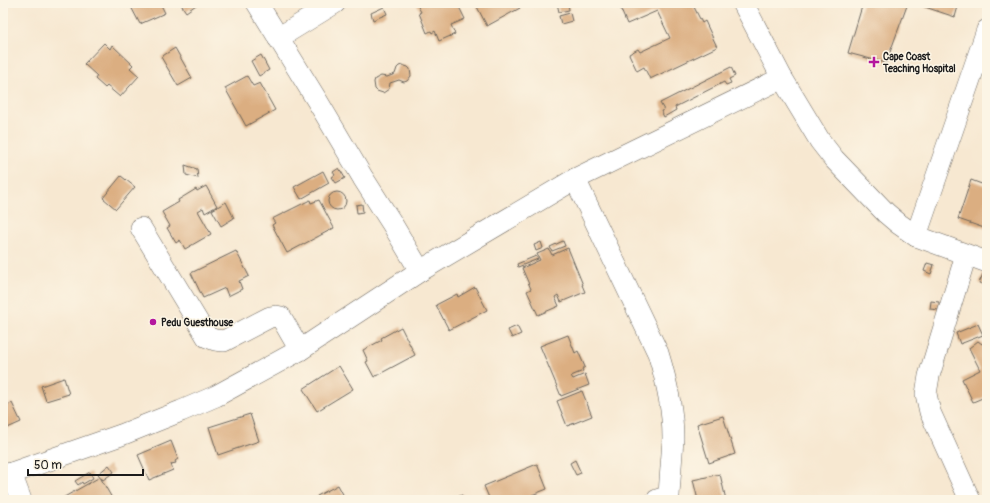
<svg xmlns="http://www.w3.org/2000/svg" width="990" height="503" font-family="Pangolin,sans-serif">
<rect width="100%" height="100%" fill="#fcf5e5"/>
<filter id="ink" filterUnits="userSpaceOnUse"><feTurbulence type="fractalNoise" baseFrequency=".025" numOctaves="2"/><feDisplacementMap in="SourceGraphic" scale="8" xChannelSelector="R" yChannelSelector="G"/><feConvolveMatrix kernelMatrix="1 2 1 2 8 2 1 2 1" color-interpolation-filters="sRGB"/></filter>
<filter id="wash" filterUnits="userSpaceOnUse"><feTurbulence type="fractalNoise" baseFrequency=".012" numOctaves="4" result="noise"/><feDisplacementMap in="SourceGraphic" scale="16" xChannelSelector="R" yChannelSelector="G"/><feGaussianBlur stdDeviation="0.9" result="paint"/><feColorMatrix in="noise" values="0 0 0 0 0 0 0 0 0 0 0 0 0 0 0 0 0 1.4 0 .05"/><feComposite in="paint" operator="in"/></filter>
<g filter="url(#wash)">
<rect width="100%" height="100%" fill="#f7e8d1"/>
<g id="blocks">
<g fill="#dbae81">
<polygon points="129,3 160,3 165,13 140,24"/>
<polygon points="180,3 199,3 186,12"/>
<polygon points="416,3 457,3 465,19 451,25 455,34 439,41 435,31 432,33 431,31 427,33 419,13 421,12"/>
<polygon points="475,3 518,3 520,8 487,26"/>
<polygon points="557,3 568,3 569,10 559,12"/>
<polygon points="618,3 692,3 702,23 705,21 717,47 650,79 644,67 637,71 629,54 638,49 640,52 670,38 657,11 627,24"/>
<polygon points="863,3 908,3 886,63 848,53"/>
<polygon points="913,3 959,3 955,17"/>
<polygon points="384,7 387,14 373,20 371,13"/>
<polygon points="570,13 572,21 561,24 559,16"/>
<polygon points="104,43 110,49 112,45 133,65 130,68 139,76 120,97 107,86 105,88 95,79 97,76 84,64"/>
<polygon points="175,48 192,78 178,86 161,57"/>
<polygon points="261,55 269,70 259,76 251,61"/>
<polygon points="402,65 408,67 410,69 411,76 407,81 404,82 399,80 390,83 389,89 383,93 377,91 375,89 374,82 375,79 381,76 387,77 395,74 397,68 399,66"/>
<polygon points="731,67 735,76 729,79 731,83 726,85 724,82 675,107 676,110 664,117 661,111 664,110 660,103"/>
<polygon points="247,76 253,86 260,83 275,110 246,126 225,88"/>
<polygon points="185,165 197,169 198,178 186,175"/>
<polygon points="339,168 345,178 336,183 332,177 335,175 333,172"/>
<polygon points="323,171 329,183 301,199 294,187"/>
<polygon points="121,176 135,187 116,209 103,198"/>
<polygon points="971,180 987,186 987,229 958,219"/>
<polygon points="206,186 217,206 205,213 203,208 198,211 211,234 185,249 180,240 176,243 167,228 170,226 162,212 179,202 178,200 196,189 197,191"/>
<circle cx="337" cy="201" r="9"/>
<polygon points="310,200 311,203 319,200 334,228 287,253 272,225 275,223 272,219"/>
<polygon points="226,202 234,218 221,226 212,210"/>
<polygon points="362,204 363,212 357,213 356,205"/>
<polygon points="563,241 565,246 552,251 550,247"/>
<polygon points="541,242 543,248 536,251 534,245"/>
<polygon points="568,248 583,285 582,285 585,292 561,302 558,295 555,297 559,306 538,315 527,291 531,289 522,268 540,260 537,254 549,249 552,255"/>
<polygon points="236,251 249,276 239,281 242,289 228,296 225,288 203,298 191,273"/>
<polygon points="536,256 538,259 518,267 517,264"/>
<polygon points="927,263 934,265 931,274 924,271"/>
<polygon points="983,274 987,276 987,279 985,285 979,283"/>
<polygon points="475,287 487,310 449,330 436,305 457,294 458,297"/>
<polygon points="931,301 939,302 939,310 930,309"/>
<polygon points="978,324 983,335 960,344 956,333"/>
<polygon points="517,326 521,334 512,338 508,330"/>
<polygon points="401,327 415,355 374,377 366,362 368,361 363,350 382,340 381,338"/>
<polygon points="568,335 575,353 578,351 585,367 582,369 583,371 571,376 573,379 585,374 589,385 561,396 540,346"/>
<polygon points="978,341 982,344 987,341 987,396 973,402 962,379 980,370 969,348"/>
<polygon points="339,366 353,389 317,411 303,389"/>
<polygon points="64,378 69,394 46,401 41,386"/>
<polygon points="582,391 592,416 567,426 557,401"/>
<polygon points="12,403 21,422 3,430 3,407"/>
<polygon points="250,414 259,441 218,455 209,427"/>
<polygon points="723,416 735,454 709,463 697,424"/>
<polygon points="171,441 178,459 175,461 176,463 171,464 173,470 149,480 138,455"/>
<polygon points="575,460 581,473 576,475 570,463"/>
<polygon points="537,464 547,489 532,495 534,500 490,500 484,486"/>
<polygon points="109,465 114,472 103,480 98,474"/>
<polygon points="90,472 93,478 83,484 82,482 78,485 75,481"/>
<polygon points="720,474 726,500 698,500 693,480"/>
<polygon points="100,477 113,500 59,500"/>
<polygon points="338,485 345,498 341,500 319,500 317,496"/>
<polygon points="462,495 464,500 448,500"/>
</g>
</g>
</g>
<g filter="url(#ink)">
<use href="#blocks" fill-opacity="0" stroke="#69635b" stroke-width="1"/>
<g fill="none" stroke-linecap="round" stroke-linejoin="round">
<g stroke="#69635b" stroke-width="22">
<g id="minor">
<polyline points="257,3 318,102 363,178 391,222 420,271"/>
<polyline points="743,3 782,78 820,141 834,159 886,213 899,224 916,236 987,262"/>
<polyline points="278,38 335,3"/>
<path d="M575,179L658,353C666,379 673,410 673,438C672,457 670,477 669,496L657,500"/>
<polyline points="141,228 207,337 215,340 224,341 270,317 276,316 281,317 300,350"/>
<polyline points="916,236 987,30"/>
<polyline points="966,255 929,376 926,394 930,412 970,500"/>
<polyline points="11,473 21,500"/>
<polyline points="3,476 121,435 181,411 216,396 300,350 420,271 575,179 782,78"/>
</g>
</g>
<use href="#minor" stroke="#fff" stroke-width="21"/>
</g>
</g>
<g fill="#b5179e" stroke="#fcf5e5" stroke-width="1.5">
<path d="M872 56h4v4h4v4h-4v4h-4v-4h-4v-4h4z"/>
<circle cx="153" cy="322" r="4"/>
</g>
<g text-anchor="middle" stroke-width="3" stroke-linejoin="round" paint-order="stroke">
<g font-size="10" font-weight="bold" fill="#1c1c1c" stroke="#fcf5e5" text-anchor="start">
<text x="883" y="60">Cape Coast<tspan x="883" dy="12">Teaching Hospital</tspan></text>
<text x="161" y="326">Pedu Guesthouse</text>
</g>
</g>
<rect width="990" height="503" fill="none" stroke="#fcf5e5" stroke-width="16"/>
<path d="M28 469v6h115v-6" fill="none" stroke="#1c1c1c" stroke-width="2"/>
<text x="34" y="469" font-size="12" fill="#1c1c1c" stroke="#fcf5e5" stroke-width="3" paint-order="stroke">50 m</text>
</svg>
